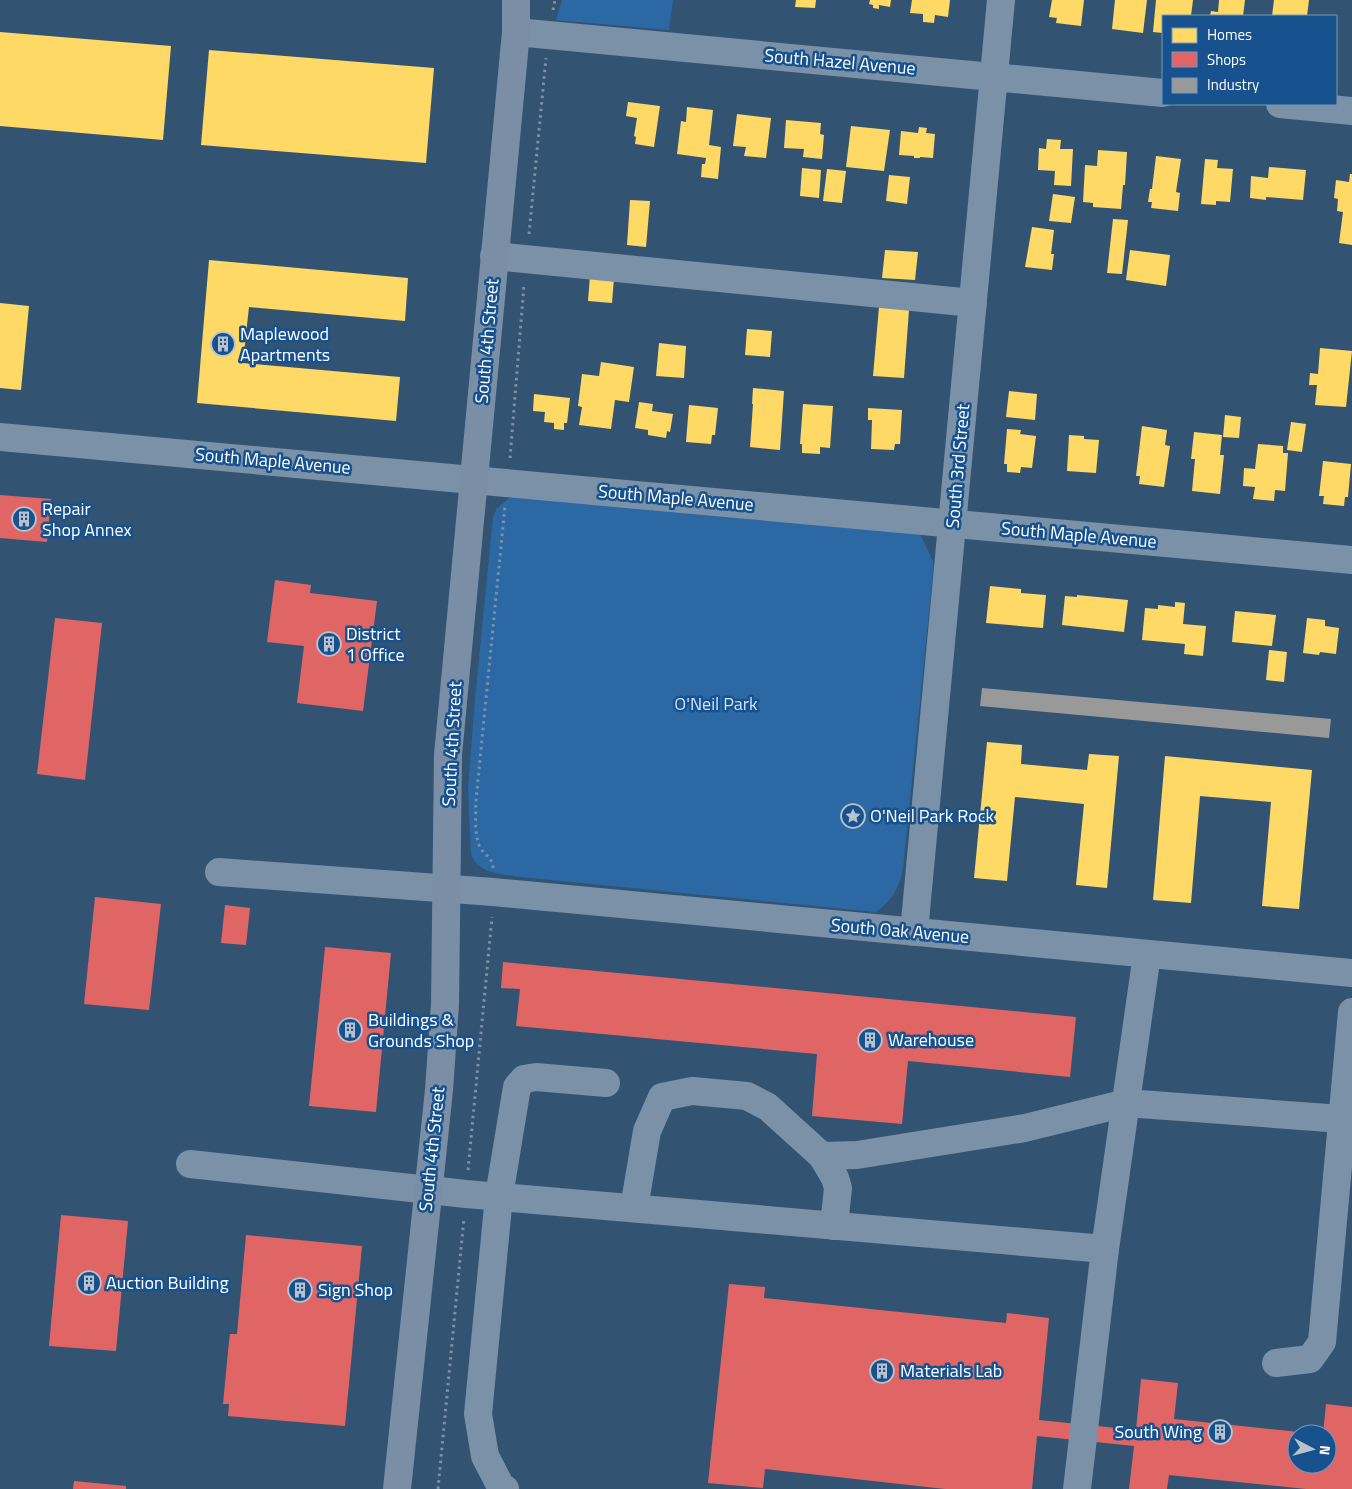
<svg xmlns="http://www.w3.org/2000/svg" width="1352" height="1489" font-family="'Titillium Web',sans-serif">
<rect width="100%" height="100%" fill="#335373"/>
<g fill="#2c69a4">
<polygon points="562,0 673,0 669,30 556,20"/>
<path d="M513,495L920,534L933,561V572L903,869C899,888 892,901 876,912L520,877C502,874 478,874 471,854L468,789L475,699L493,517L497,508Z"/>
</g>
<g fill="#ffd966">
<polygon points="796,0 816,0 815,8 795,7"/>
<polygon points="870,0 891,0 890,7 879,5 879,9 873,8 873,5 869,4"/>
<polygon points="912,0 950,0 948,17 935,15 934,23 923,22 923,14 910,13"/>
<polygon points="1052,0 1084,0 1081,26 1056,23 1057,18 1049,17"/>
<polygon points="1115,0 1147,0 1143,33 1112,29"/>
<polygon points="1156,0 1193,0 1191,16 1163,16 1163,33 1153,32"/>
<polygon points="1219,0 1245,0 1243,16 1210,16 1211,11 1218,12"/>
<polygon points="1274,0 1309,0 1307,16 1272,16"/>
<polygon points="0,32 171,46 163,140 0,126"/>
<polygon points="209,50 434,68 426,163 201,145"/>
<polygon points="628,102 660,106 654,147 635,144 636,137 634,136 637,118 626,116"/>
<polygon points="687,107 713,110 709,145 721,147 718,179 701,177 702,164 705,164 706,158 677,154 681,121 686,122"/>
<polygon points="737,114 771,118 766,158 744,156 746,147 733,146"/>
<polygon points="786,120 821,123 820,134 824,135 822,159 803,157 804,149 784,148"/>
<polygon points="851,126 890,130 884,171 846,167"/>
<polygon points="919,127 927,128 926,133 935,134 933,158 920,157 920,158 914,158 914,156 899,155 901,131 918,133"/>
<polygon points="1047,139 1061,140 1060,149 1073,149 1071,186 1054,185 1055,171 1038,170 1039,148 1046,149"/>
<polygon points="1098,150 1127,152 1125,185 1123,185 1121,209 1093,207 1093,203 1083,202 1085,165 1097,166"/>
<polygon points="1156,156 1181,159 1176,192 1180,193 1178,211 1151,208 1152,202 1148,202 1150,189 1152,189"/>
<polygon points="1205,159 1218,160 1217,168 1233,169 1230,202 1216,201 1216,205 1201,204"/>
<polygon points="1269,167 1306,170 1303,200 1266,197 1266,200 1250,198 1251,176 1268,178"/>
<polygon points="802,168 821,170 819,198 800,196"/>
<polygon points="827,169 846,171 842,203 823,201"/>
<polygon points="1350,174 1352,174 1352,245 1339,243 1343,212 1337,211 1338,199 1334,198 1336,180 1349,182"/>
<polygon points="889,175 910,177 907,204 886,201"/>
<polygon points="1053,194 1075,197 1071,223 1049,221"/>
<polygon points="630,200 650,201 646,247 627,245"/>
<polygon points="1113,219 1128,220 1122,274 1107,273"/>
<polygon points="1032,227 1054,230 1051,254 1054,254 1052,270 1025,267"/>
<polygon points="885,250 918,252 915,280 882,278"/>
<polygon points="1130,250 1170,255 1166,286 1126,280"/>
<polygon points="209,260 408,278 405,321 249,307 247,325 243,363 400,377 396,421 197,403"/>
<polygon points="590,276 614,278 612,303 588,301"/>
<polygon points="0,303 29,306 21,390 0,388"/>
<polygon points="879,307 909,310 904,378 873,376"/>
<polygon points="747,329 772,331 770,357 745,355"/>
<polygon points="659,343 686,346 684,378 656,376"/>
<polygon points="1320,348 1352,351 1346,407 1315,405 1317,385 1309,385 1310,373 1318,374"/>
<polygon points="601,362 634,367 629,402 615,400 611,429 579,425 582,407 578,406 582,374 599,376"/>
<polygon points="753,388 784,391 780,450 750,447 753,404 752,404"/>
<polygon points="1009,391 1037,394 1035,420 1006,417"/>
<polygon points="534,394 570,398 567,423 564,423 564,430 554,429 554,423 544,422 545,412 533,411"/>
<polygon points="639,402 653,404 652,411 673,414 670,432 667,431 666,438 648,435 648,430 635,428"/>
<polygon points="803,404 833,406 830,448 820,447 820,454 802,453 802,444 800,444"/>
<polygon points="689,405 718,408 715,435 712,435 711,444 686,442"/>
<polygon points="868,408 902,410 900,444 895,444 894,450 871,449 872,420 868,420"/>
<polygon points="1225,415 1241,417 1239,438 1223,437"/>
<polygon points="1291,422 1306,424 1302,452 1287,450"/>
<polygon points="1142,426 1167,430 1165,445 1170,446 1164,487 1139,484 1140,476 1136,476"/>
<polygon points="1007,429 1021,430 1020,434 1036,436 1032,468 1021,467 1020,473 1007,472 1007,464 1004,464"/>
<polygon points="1194,432 1222,435 1220,455 1224,455 1220,494 1192,491 1195,459 1191,459"/>
<polygon points="1069,435 1084,436 1084,439 1099,440 1096,473 1067,471"/>
<polygon points="1258,444 1283,446 1283,453 1288,453 1285,491 1275,490 1274,501 1253,499 1255,487 1243,486 1244,468 1255,469"/>
<polygon points="1323,461 1351,464 1348,497 1345,497 1344,506 1323,504 1324,496 1319,496"/>
<polygon points="990,586 1021,589 1021,593 1046,595 1043,628 986,623"/>
<polygon points="1077,595 1128,600 1124,632 1062,625 1065,596 1077,597"/>
<polygon points="1175,602 1185,603 1183,624 1206,626 1203,656 1184,654 1185,644 1142,640 1145,608 1158,609 1158,605 1175,607"/>
<polygon points="1235,611 1276,615 1272,646 1232,642"/>
<polygon points="1307,618 1325,620 1325,626 1339,628 1336,654 1320,652 1319,655 1303,653"/>
<polygon points="1269,650 1287,652 1284,682 1266,680"/>
<polygon points="987,742 1022,745 1021,764 1087,770 1089,754 1119,756 1107,888 1076,885 1084,804 1015,797 1007,881 974,878"/>
<polygon points="1165,756 1312,770 1299,909 1262,906 1271,802 1200,796 1191,903 1153,900"/>
</g>
<g fill="#e06666">
<polygon points="0,495 51,499 47,542 0,538"/>
<polygon points="275,580 311,585 310,593 377,601 363,711 297,703 304,646 267,642"/>
<polygon points="55,618 102,623 85,780 37,774"/>
<polygon points="95,897 161,904 149,1010 84,1004"/>
<polygon points="225,905 250,908 246,945 221,943"/>
<polygon points="325,947 391,953 376,1112 309,1106"/>
<polygon points="503,962 1076,1017 1070,1077 908,1061 902,1124 812,1116 817,1054 516,1026 520,989 501,988"/>
<polygon points="61,1215 128,1221 116,1351 49,1346"/>
<polygon points="246,1235 362,1246 345,1426 228,1416 229,1404 223,1404 229,1341 230,1334 237,1334"/>
<polygon points="729,1284 765,1287 764,1298 1006,1323 1007,1313 1049,1318 1039,1420 1136,1430 1141,1379 1178,1383 1174,1419 1309,1433 1309,1434 1297,1434 1297,1464 1327,1464 1327,1434 1323,1434 1326,1404 1352,1407 1352,1489 1306,1489 1169,1475 1167,1489 1129,1489 1134,1446 1037,1436 1032,1489 945,1489 765,1469 763,1488 708,1483"/>
<polygon points="74,1481 126,1486 126,1489 73,1489"/>
</g>
<polygon fill="#999" points="982,688 1331,719 1329,738 980,706"/>
<g fill="none" stroke-linecap="round" stroke-linejoin="round">
<g stroke="#7a91a7" stroke-width="3" stroke-dasharray="2.5 4" stroke-linecap="butt">
<polyline points="553,10 555,0"/>
<polyline points="529,234 546,58"/>
<polyline points="510,458 524,285"/>
<path d="M493,868C493,857 483,855 479,845C474,831 476,814 476,800L505,506"/>
<polyline points="468,1170 492,917"/>
<polyline points="438,1489 464,1218"/>
</g>
<g stroke="#7a91a7" stroke-width="28">
<polyline points="516,32 1163,93"/>
<polyline points="1280,104 1352,111"/>
<polyline points="494,256 973,303"/>
<polyline points="0,437 1352,560"/>
<polyline points="219,872 493,892 1352,973"/>
<polyline points="914,932 1001,0"/>
<polyline points="822,1156 857,1155 1025,1128 1126,1103 1342,1119"/>
<polyline points="190,1164 466,1194 1105,1249"/>
<polyline points="634,1208 647,1131 662,1097 692,1091 747,1096 768,1107 822,1156 835,1178 838,1188 834,1226"/>
<polyline points="1276,1363 1310,1359 1322,1342 1352,1012"/>
<polyline points="505,1489 501,1487 485,1456 478,1414 499,1196 517,1087 524,1079 536,1077 606,1083"/>
<polyline points="1077,1489 1105,1249 1147,954"/>
</g>
<polyline stroke="#7a8fa5" stroke-width="28" points="397,1489 439,1090 445,1004 448,755 516,32 516,0"/>
</g>
<defs>
<g id="building-ring" transform="scale(1.25)"><circle r="9.5" fill="#18528e" stroke="#b8c3ce" stroke-width="1.5"/><path d="M-4-6H4V6H1V3H-1V6H-4ZM-2.5-4.3h1.7v1.8h-1.7ZM.8-4.3h1.7v1.8H.8ZM-2.5-1h1.7V.8h-1.7ZM.8-1h1.7V.8H.8Z" fill="#b8c3ce"/></g>
<g id="sight-ring" transform="scale(1.25)"><circle r="9.5" fill="#18528e" stroke="#b8c3ce" stroke-width="1.5"/><path d="M0-6L1.8-2.2L6-1.7L2.9 1.2L3.7 5.4L0 3.3L-3.7 5.4L-2.9 1.2L-6-1.7L-1.8-2.2Z" fill="#b8c3ce"/></g>
</defs>
<g fill-rule="evenodd">
<use href="#building-ring" x="223" y="344"/>
<use href="#building-ring" x="24" y="519"/>
<use href="#building-ring" x="329" y="644"/>
<use href="#sight-ring" x="853" y="816"/>
<use href="#building-ring" x="350" y="1030"/>
<use href="#building-ring" x="870" y="1040"/>
<use href="#building-ring" x="89" y="1283"/>
<use href="#building-ring" x="300" y="1290"/>
<use href="#building-ring" x="882" y="1371"/>
<use href="#building-ring" x="1220" y="1432"/>
</g>
<g text-anchor="middle" stroke-width="5" stroke-linejoin="round" paint-order="stroke">
<g font-size="18" fill="#fff" stroke="#18528e">
<text transform="translate(840 62) rotate(5)" y="6">South Hazel Avenue</text>
<text transform="translate(487 341) rotate(-85)" y="6">South 4th Street</text>
<text transform="translate(273 461) rotate(5)" y="6">South Maple Avenue</text>
<text transform="translate(958 466) rotate(-85)" y="6">South 3rd Street</text>
<text transform="translate(676 498) rotate(5)" y="6">South Maple Avenue</text>
<text transform="translate(1079 535) rotate(5)" y="6">South Maple Avenue</text>
<text transform="translate(452 744) rotate(-87)" y="6">South 4th Street</text>
<text transform="translate(900 931) rotate(5)" y="6">South Oak Avenue</text>
<text transform="translate(432 1149) rotate(-84)" y="6">South 4th Street</text>
</g>
<g font-size="18" fill="#fff" stroke="#18528e" text-anchor="start">
<text x="240" y="340">Maplewood<tspan x="240" dy="21">Apartments</tspan></text>
<text x="42" y="515">Repair<tspan x="42" dy="21">Shop Annex</tspan></text>
<text x="346" y="640">District<tspan x="346" dy="21">1 Office</tspan></text>
<text x="870" y="822">O'Neil Park Rock</text>
<text x="368" y="1026">Buildings &amp;<tspan x="368" dy="21">Grounds Shop</tspan></text>
<text x="888" y="1046">Warehouse</text>
<text x="106" y="1289">Auction Building</text>
<text x="318" y="1296">Sign Shop</text>
<text x="900" y="1377">Materials Lab</text>
<text x="1202" y="1438" text-anchor="end">South Wing</text>
</g>
<g font-size="18" fill="#cbe3fb" stroke="#18528e">
<text x="716" y="710">O'Neil Park</text>
</g>
</g>
<rect x="1162" y="15" width="175" height="90" fill="#18528e" stroke="#7497bb"/>
<rect x="1172" y="28" width="25" height="15" fill="#ffd966" stroke="#7497bb"/>
<text x="1207" y="40" font-size="15" fill="#ffffff">Homes</text>
<rect x="1172" y="52" width="25" height="15" fill="#e06666" stroke="#7497bb"/>
<text x="1207" y="65" font-size="15" fill="#ffffff">Shops</text>
<rect x="1172" y="78" width="25" height="15" fill="#999999" stroke="#7497bb"/>
<text x="1207" y="90" font-size="15" fill="#ffffff">Industry</text>
<g transform="translate(1312 1449) rotate(96)"><circle r="24" fill="#18528e" stroke="#7497bb"/>
<path d="M0-4L9 19L0 12L-9 19Z" fill="#b8c3ce"/>
<text y="-8" font-size="14" font-weight="bold" text-anchor="middle" fill="#ffffff">N</text>
</g>
</svg>
